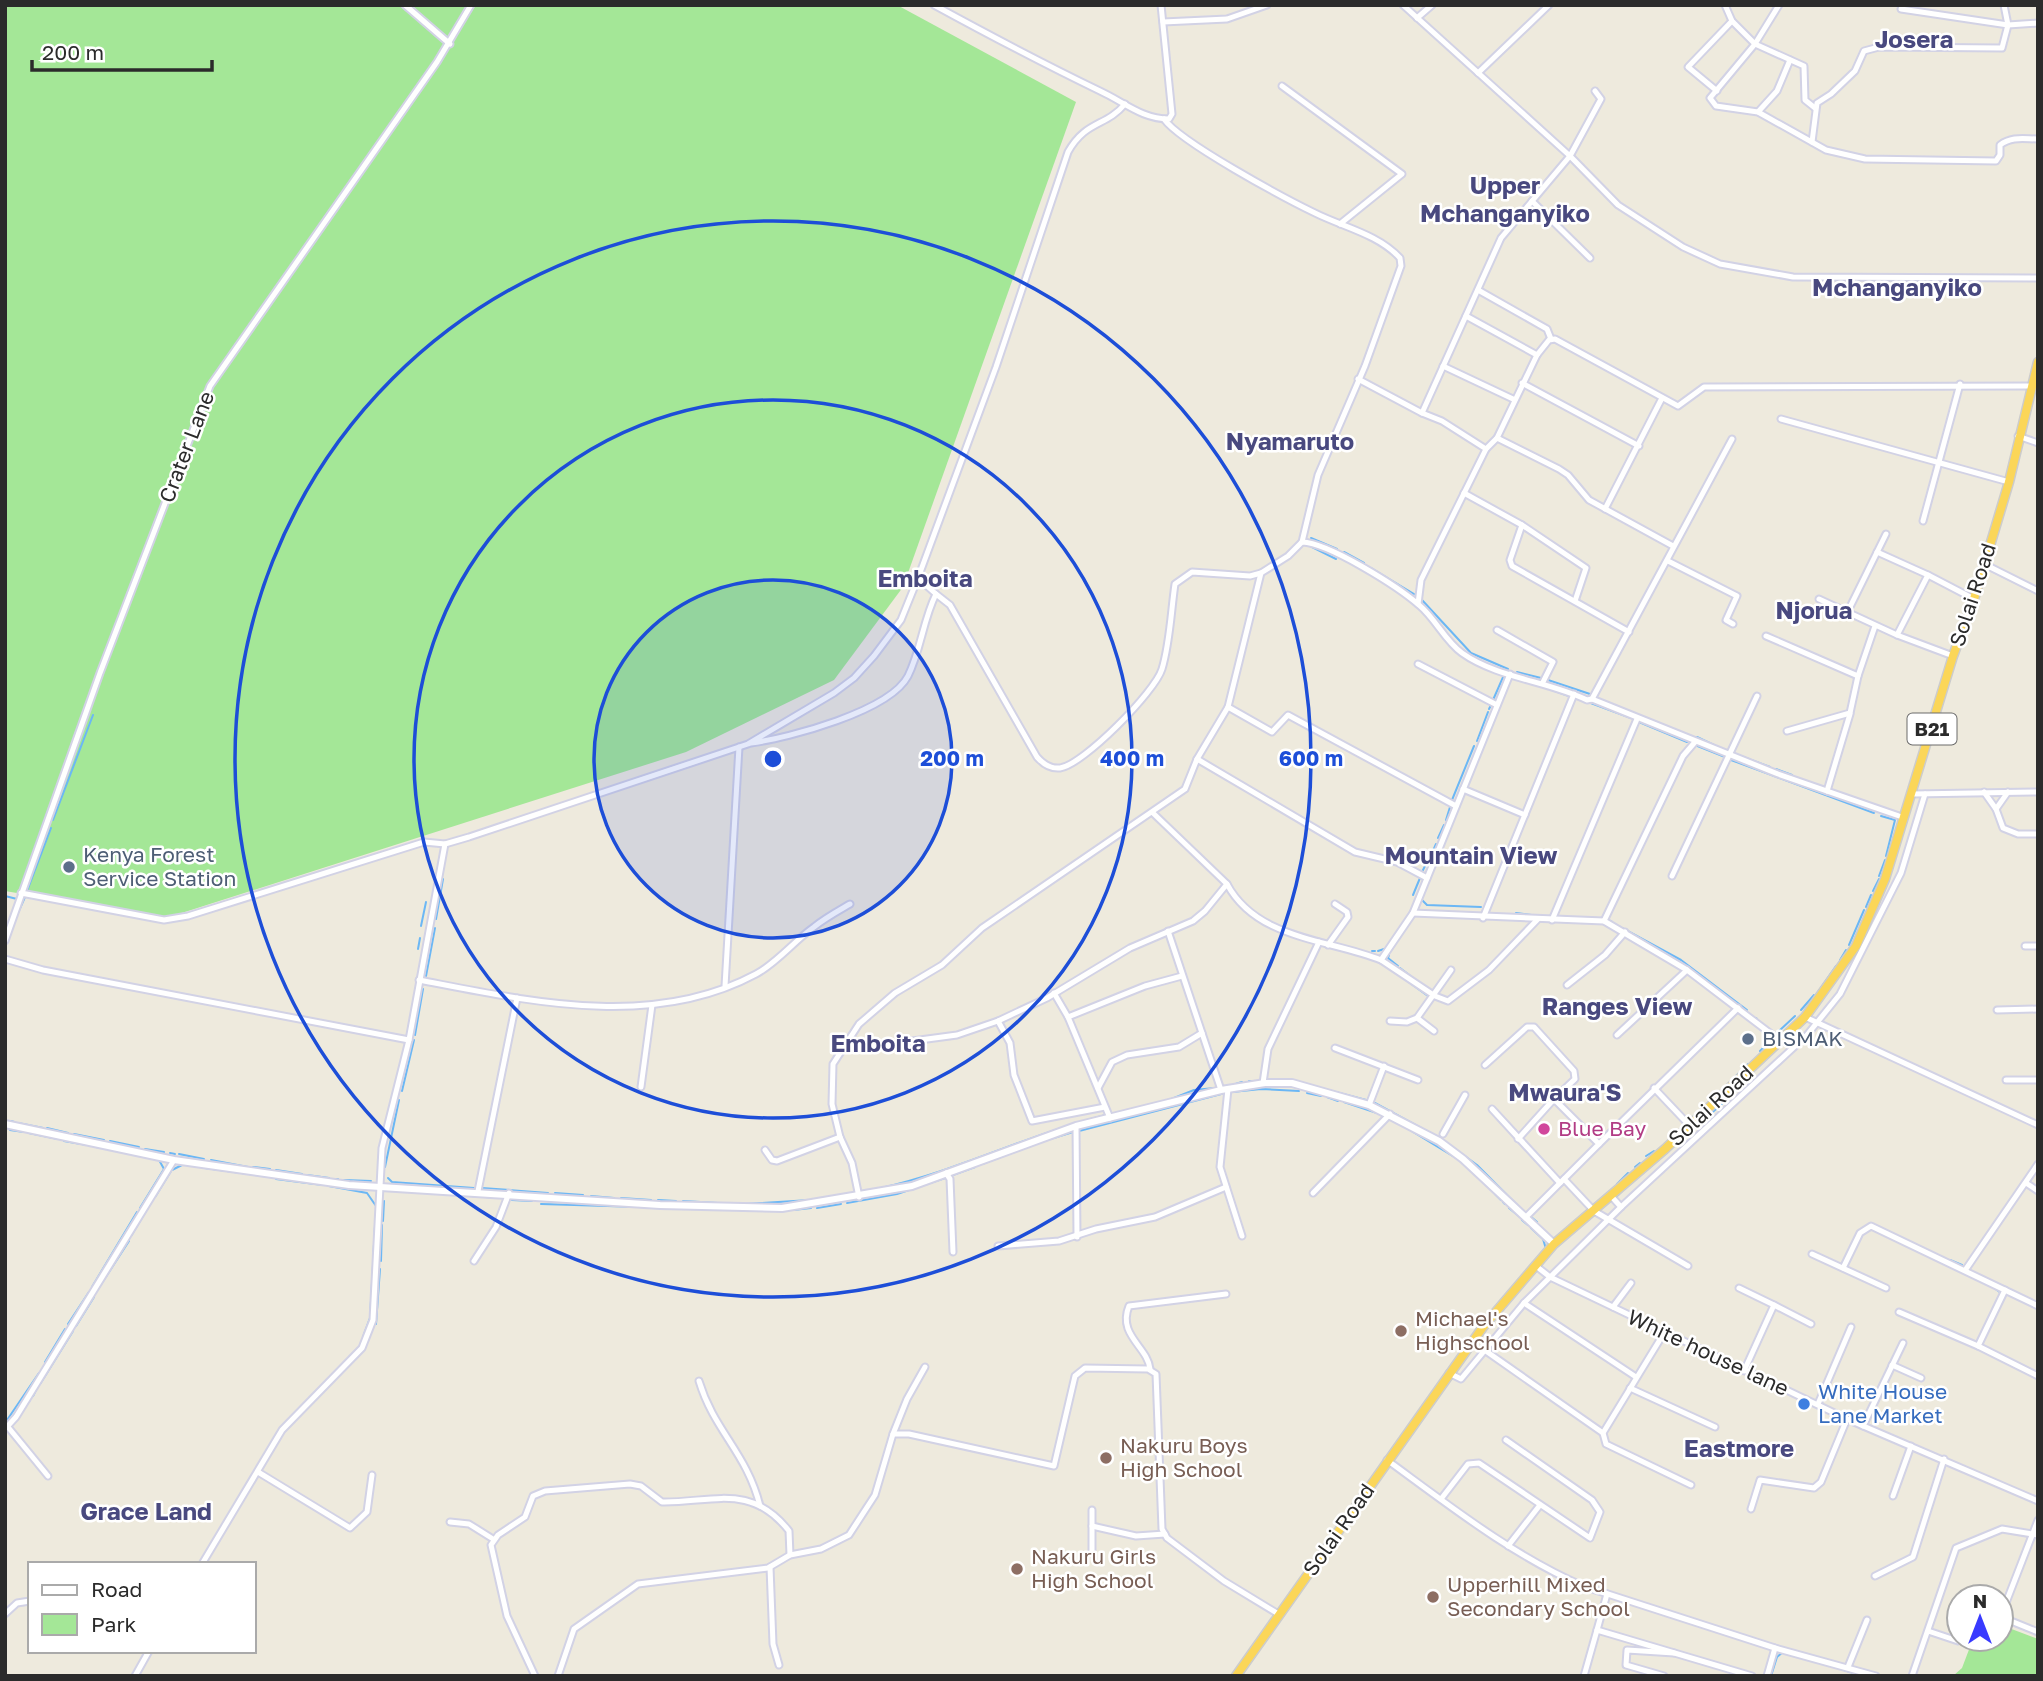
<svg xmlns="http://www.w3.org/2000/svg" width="2043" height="1681" font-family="'Golos Text',sans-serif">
<rect width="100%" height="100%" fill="#eeeadd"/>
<g fill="#a4e797">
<polygon points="5,5 897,5 1076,102 903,587 834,680 686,752 166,918 5,891"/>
<polygon points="2001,1625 2038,1639 2038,1676 1953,1676 1962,1668 1973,1639 2001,1639"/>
</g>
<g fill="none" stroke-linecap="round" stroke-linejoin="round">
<g stroke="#6bb7f5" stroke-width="2">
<polyline points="1311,538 1337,549"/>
<polyline points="1310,546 1336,559"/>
<polyline points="1344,552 1364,563"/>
<polyline points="1371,568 1414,594"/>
<polyline points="1422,600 1471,653 1508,669"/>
<polyline points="1517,672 1541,678"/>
<polyline points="1548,680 1590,694"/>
<polyline points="1549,689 1569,696"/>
<polyline points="1493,700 1504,675"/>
<polyline points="1588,702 1631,718"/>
<polyline points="1489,709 1491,705"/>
<polyline points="1630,712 1636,714"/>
<polyline points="1639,722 1687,742"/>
<polyline points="1697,737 1718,747"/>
<polyline points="1477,741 1488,712"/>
<polyline points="1695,745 1725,757"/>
<polyline points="1738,755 1770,767"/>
<polyline points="1731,760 1874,813"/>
<polyline points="1776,769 1792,775"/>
<polyline points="1452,800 1474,746"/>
<polyline points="1881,816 1895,820 1886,856"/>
<polyline points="53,820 93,715"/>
<polyline points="1446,820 1450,807"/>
<polyline points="1438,838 1444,825"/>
<polyline points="1432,853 1436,844"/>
<polyline points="1423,870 1430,856"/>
<polyline points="1879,876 1885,860"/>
<polyline points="21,887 48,810"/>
<polyline points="27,891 51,828"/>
<polyline points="1873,891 1879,879"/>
<polyline points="1413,895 1420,878"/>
<polyline points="5,896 17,899"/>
<polyline points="1422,900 1427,905 1481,907"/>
<polyline points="1866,907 1871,895"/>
<polyline points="1516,913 1539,916"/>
<polyline points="17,915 25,897"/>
<polyline points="1557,916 1564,916"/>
<polyline points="436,919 443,879"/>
<polyline points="1608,920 1612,922"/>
<polyline points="421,926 426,902"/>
<polyline points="1618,926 1620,927"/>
<polyline points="1622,928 1681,960 1747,1010"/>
<polyline points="1849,945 1864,910"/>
<polyline points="418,949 420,938"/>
<polyline points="1372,951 1375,951"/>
<polyline points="1378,951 1384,949"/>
<polyline points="1389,955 1388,958 1398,966"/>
<polyline points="1840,960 1846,950"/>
<polyline points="1400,968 1413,978"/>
<polyline points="1395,972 1428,996"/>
<polyline points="426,976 435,928"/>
<polyline points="1818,992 1836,966"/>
<polyline points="1801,1010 1814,995"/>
<polyline points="1756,1018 1757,1019"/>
<polyline points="1779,1031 1795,1016"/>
<polyline points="415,1035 423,989"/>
<polyline points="1760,1051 1770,1041"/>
<polyline points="1744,1069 1748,1064"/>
<polyline points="1735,1077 1741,1071"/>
<polyline points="1270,1080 1283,1080"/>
<polyline points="1249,1081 1260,1081"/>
<polyline points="1309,1085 1366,1100"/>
<polyline points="1727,1085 1731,1081"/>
<polyline points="1229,1086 1242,1082"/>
<polyline points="402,1091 414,1040"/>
<polyline points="1232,1092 1261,1089 1299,1091"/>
<polyline points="1735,1092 1742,1084"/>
<polyline points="1307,1093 1321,1096"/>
<polyline points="1327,1097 1338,1101"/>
<polyline points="1714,1097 1720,1091"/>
<polyline points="1169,1100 1194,1090 1215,1088"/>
<polyline points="1344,1102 1383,1115"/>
<polyline points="1373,1102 1443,1140 1477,1165 1524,1212"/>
<polyline points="1706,1105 1711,1100"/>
<polyline points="1691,1119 1698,1112"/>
<polyline points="11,1121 14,1122"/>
<polyline points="18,1123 43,1128"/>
<polyline points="1405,1127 1456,1158"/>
<polyline points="47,1128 68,1133"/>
<polyline points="10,1130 24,1132"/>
<polyline points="1079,1131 1225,1093"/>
<polyline points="29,1133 58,1139"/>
<polyline points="74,1134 104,1140"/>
<polyline points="1688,1134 1725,1101"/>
<polyline points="1047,1140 1073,1132"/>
<polyline points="64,1141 87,1145"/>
<polyline points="110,1141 139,1147"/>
<polyline points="96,1147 119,1151"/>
<polyline points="1027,1147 1041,1142"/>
<polyline points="1671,1148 1684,1138"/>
<polyline points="145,1149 164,1152"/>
<polyline points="170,1153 175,1154"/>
<polyline points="179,1154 204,1159"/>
<polyline points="1646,1156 1654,1151"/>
<polyline points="211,1160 248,1167"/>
<polyline points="982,1164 1014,1152"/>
<polyline points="253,1167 270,1169"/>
<polyline points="385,1167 399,1100"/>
<polyline points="1635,1167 1640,1163"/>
<polyline points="205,1168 270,1177"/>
<polyline points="172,1170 184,1164"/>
<polyline points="276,1170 302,1174"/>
<polyline points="307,1175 329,1178"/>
<polyline points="950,1176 975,1167"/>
<polyline points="388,1178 392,1182 474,1188"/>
<polyline points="276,1179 323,1185"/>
<polyline points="334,1179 338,1179"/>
<polyline points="344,1180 371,1181"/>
<polyline points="1617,1184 1628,1173"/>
<polyline points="329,1186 367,1193 376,1206"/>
<polyline points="482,1188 548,1193"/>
<path d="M881,1188C958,1171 1029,1134 1106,1115"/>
<polyline points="555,1193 583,1195"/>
<polyline points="446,1194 498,1198"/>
<polyline points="1495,1194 1501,1200"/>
<polyline points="591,1196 614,1198"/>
<polyline points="1617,1196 1622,1191"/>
<polyline points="155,1197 171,1171"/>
<polyline points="621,1198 651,1200"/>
<polyline points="512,1200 532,1201"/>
<polyline points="658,1200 676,1201"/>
<polyline points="683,1201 735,1204"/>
<polyline points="1503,1202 1505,1204"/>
<polyline points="847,1203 897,1194 945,1178"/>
<polyline points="541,1204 774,1211"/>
<polyline points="744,1204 810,1200"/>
<polyline points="140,1208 164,1169 159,1160"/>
<polyline points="817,1208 841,1204"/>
<polyline points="1509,1208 1520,1217"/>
<polyline points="793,1210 811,1208"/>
<polyline points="1530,1216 1537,1222"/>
<polyline points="1522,1220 1528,1225"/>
<polyline points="383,1221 384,1201"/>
<polyline points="1531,1228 1543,1239 1546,1249"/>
<polyline points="131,1236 152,1201"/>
<polyline points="1950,1260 1962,1265"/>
<polyline points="381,1261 382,1225"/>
<polyline points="373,1263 375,1226"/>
<polyline points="92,1287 137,1212"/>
<polyline points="1993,1287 2001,1293"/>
<polyline points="96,1292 129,1241"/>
<polyline points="68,1324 89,1292"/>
<polyline points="376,1324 380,1269"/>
<polyline points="76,1326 94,1297"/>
<polyline points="363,1337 370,1318 373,1266"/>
<polyline points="45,1362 65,1329"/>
<polyline points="40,1384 73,1331"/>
<polyline points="33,1396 37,1388"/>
<polyline points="25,1407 30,1400"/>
<polyline points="5,1423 39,1373"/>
<polyline points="5,1432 6,1432"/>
<polyline points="1844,1670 1863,1676"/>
<polyline points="1771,1676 1777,1657 1783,1652"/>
</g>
<g stroke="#d2d2e5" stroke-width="9">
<g id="minor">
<polyline points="405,5 450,44"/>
<path d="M934,5C989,35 1044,64 1100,91C1124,102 1142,119 1169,119L1172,114L1161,5"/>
<polyline points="1403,5 1570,156 1618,205 1683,247 1720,264 1793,277 2038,278"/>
<path d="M1725,5L1732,21L1755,44L1710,98L1716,106L1758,112L1826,150L1865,159L1996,161L2000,155V145C2012,136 2024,139 2038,139"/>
<polyline points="1779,5 1755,44 1804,66 1805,100 1815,108"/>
<polyline points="1901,9 2008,25 2038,23"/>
<polyline points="1417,18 1432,5"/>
<polyline points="1163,22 1227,19 1267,5"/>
<polyline points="1478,73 1549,5"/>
<polyline points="1282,86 1402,174 1340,224"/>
<polyline points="1717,91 1688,67 1732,21"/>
<polyline points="1758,112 1777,91 1790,60"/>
<path d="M1164,119C1180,142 1284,198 1315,213C1343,227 1378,234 1400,258L1401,266L1365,366L1318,475L1302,542"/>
<polyline points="1812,142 1817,103 1831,94 1855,71 1864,51 1879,47 2002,48 2008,25 2004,5"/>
<polyline points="1532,201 1590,258"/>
<polyline points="1478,290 1547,329 1551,339"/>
<polyline points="1466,316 1537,355 1549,340 1555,339 1678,406 1704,387 2030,386"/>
<polyline points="1443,366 1513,399"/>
<polyline points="1358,379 1422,413"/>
<polyline points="1522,383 1639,446"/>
<polyline points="1781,419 2009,482"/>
<polyline points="2018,436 2038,443"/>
<polyline points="1497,438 1537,355"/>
<polyline points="1486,449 1442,421 1422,413 1501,238 1570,156 1601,99 1595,91"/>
<polyline points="1464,493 1522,525 1510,560 1512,566 1629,632"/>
<polyline points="1605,509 1661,400"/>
<polyline points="1923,521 1960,384"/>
<polyline points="1522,525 1586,568 1575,601"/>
<polyline points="1877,552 1928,575"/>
<polyline points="1668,561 1737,596 1726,620 1733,624"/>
<polyline points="1984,564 2038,591"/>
<path d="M936,594L950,605L1037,757C1043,764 1050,769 1060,768C1083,765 1155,692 1162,669C1170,643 1171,611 1175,584L1192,572L1250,576L1261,573L1288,556L1302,542C1329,543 1397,586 1419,605C1435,618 1445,641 1462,653C1497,678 1548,681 1587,700L1592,699L1778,774L1902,817"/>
<polyline points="1819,599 1897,635 1953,656"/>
<polyline points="1418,604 1421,580 1486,449 1497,438 1559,469 1568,475 1589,500 1673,546"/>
<polyline points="1848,611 1886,534"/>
<polyline points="1497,630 1553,662 1543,682"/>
<polyline points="1897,635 1928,575 1974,599"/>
<polyline points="1766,636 1858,676 1875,626"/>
<polyline points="1418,664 1497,705"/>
<polyline points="1592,699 1732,439"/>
<polyline points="1228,707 1272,732 1288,715 1456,806"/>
<polyline points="1787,731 1850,713 1858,676"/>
<path d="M751,743C789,738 890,711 908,676C921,650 923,620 936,594L918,578"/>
<polyline points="1197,759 1355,852 1397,862 1427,878"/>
<polyline points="1463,789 1525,815"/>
<polyline points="1827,791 1850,714"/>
<polyline points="1984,792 1996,809"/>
<polyline points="2008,792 1996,809 2003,828 2018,834 2038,834"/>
<polyline points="1913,794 2038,792"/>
<polyline points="1153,813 1227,884"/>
<polyline points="1672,876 1757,696"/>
<path d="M21,893L164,920L188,916L424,842L445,844L469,837L748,744L834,693L854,678L874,656L901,620L918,578L996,367L1068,152C1086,120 1106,127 1125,104"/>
<polyline points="1413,913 1604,921 1687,970 1779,1040"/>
<polyline points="1483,918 1574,694"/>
<polyline points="1552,920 1637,719"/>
<polyline points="1604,921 1683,756 1695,742"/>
<polyline points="1168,931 1221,1090"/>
<polyline points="5,941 100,673 210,386 437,62 471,5"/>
<polyline points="1328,945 1348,917 1347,912 1335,904"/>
<polyline points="2025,946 2038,946"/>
<polyline points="5,959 43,970 409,1040"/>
<polyline points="1381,960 1435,996 1448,1001 1489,970 1538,919"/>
<path d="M419,980C529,1001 652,1030 756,974C777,963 794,941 814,927C825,918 838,911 850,904"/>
<polyline points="1567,985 1605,955 1625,932"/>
<polyline points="725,986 739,747"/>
<polyline points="1054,993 1068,1017 1110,1118"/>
<polyline points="1997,1010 2038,1009"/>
<polyline points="1068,1017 1145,986 1182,976"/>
<polyline points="1805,1017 2038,1125"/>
<polyline points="998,1021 1010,1043 1014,1075 1032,1121 1105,1107"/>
<polyline points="1390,1021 1407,1022 1417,1018"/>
<polyline points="1434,1031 1417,1018 1451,970"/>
<polyline points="1617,1035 1687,970"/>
<path d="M848,1045L860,1048L957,1035L998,1021L1047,998L1130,948L1193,921L1205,911L1227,884C1257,940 1329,939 1381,960L1413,913L1510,674"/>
<polyline points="1335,1048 1418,1080"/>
<polyline points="1485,1065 1527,1027 1534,1027 1574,1071 1575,1079 1554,1099 1599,1144 1526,1217"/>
<polyline points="2006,1080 2038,1080"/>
<polyline points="1263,1083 1268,1049 1319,942"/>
<polyline points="641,1087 652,1005"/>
<polyline points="1098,1088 1112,1062 1127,1055 1179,1047 1202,1033"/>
<polyline points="1654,1088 1690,1126"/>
<polyline points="1228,1089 1220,1167 1242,1236"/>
<polyline points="1369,1105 1384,1066"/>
<polyline points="1492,1109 1560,1183"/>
<polyline points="1076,1126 1077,1237"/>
<polyline points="1443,1134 1465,1095"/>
<polyline points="1518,1139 1554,1099"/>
<polyline points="1599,1144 1738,1008"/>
<polyline points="765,1150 772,1160 777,1161 840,1137"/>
<polyline points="946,1173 950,1179 953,1252"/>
<polyline points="1564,1179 1594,1211 1688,1266"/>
<polyline points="2026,1183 2038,1191"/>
<polyline points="478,1191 517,998"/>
<polyline points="1313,1193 1390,1114"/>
<polyline points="859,1197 852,1163 840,1137 832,1104 833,1064 859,1024 895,993 942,965 982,928 1185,789 1197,759 1228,707 1261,573"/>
<polyline points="1621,1207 1807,1035 1840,994 1901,873 1925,794"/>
<polyline points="998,1246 1059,1241 1096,1229 1155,1217 1226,1187"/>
<polyline points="1812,1254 1886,1288"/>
<polyline points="474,1261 496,1227 509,1193"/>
<polyline points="1536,1266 1550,1277 1847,1419 2038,1501"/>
<polyline points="1843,1268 1860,1233 1871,1226 2038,1306"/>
<polyline points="1966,1269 2038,1164"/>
<polyline points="1739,1288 1774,1305 1744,1371"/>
<polyline points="2005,1290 1978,1346 2038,1376"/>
<polyline points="1524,1303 1636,1377"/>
<polyline points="1774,1305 1811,1324"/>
<polyline points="1613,1307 1631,1283"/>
<polyline points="1899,1312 1978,1346"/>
<polyline points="1664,1333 1603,1433 1606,1444 1691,1485"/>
<polyline points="1483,1349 1603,1433"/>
<polyline points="1892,1365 1921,1378"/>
<path d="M1150,1369C1148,1347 1117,1335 1129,1306L1226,1294"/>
<polyline points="1449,1373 1461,1379 1524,1303 1621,1207 1612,1197"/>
<path d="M699,1381C714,1431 747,1453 760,1506"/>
<polyline points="1630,1388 1715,1427"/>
<polyline points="1818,1404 1851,1327"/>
<polyline points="1863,1426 1903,1343"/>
<polyline points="8,1427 48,1476"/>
<polyline points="5,1429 16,1417 174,1160"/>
<polyline points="893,1434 907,1399 925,1367"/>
<path d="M1387,1460C1450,1506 1512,1555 1583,1586L1775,1648L1876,1676"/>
<polyline points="258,1472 350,1528 367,1512 372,1475"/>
<polyline points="1893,1496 1911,1446"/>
<polyline points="1441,1499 1468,1464 1479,1463 1590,1538 1600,1512 1592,1500 1506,1440"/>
<polyline points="1751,1509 1760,1480 1814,1488 1821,1482 1847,1419"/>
<polyline points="1092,1510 1092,1553"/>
<polyline points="2038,1520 2002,1613 2006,1619 2038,1632"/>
<polyline points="450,1522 469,1524 493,1539"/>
<polyline points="1092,1526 1136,1536 1165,1534"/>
<polyline points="1508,1546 1540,1505"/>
<polyline points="202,1564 282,1430 362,1348 373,1320 382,1148 409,1040 445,844"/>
<polyline points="770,1567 773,1644 779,1665"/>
<polyline points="1875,1576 1913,1557 1944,1459"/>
<polyline points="5,1614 17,1603 30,1601"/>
<polyline points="1597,1630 1607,1594"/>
<polyline points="1928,1631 1958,1641"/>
<polyline points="1848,1667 1867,1620"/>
<polyline points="135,1676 149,1651"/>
<path d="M535,1676L507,1616L491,1545L498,1535L525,1517L533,1496L545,1491L630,1484L641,1486L662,1502C711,1503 751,1482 789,1531L790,1555"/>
<polyline points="558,1676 574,1629 638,1584 768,1568 790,1555 821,1549 849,1535 875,1495 893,1434 909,1434 1054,1466 1075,1376 1085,1368 1148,1369 1156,1374 1162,1529 1167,1538 1224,1581 1280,1615"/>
<polyline points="1584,1676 1597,1630 1752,1676"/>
<polyline points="1664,1676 1626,1665 1627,1650 1674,1653"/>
<polyline points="1767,1676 1775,1648"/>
<polyline points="1912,1676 1956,1548 2002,1529 2038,1535"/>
</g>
</g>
<g stroke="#d2d2e5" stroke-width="10">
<polyline id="tertiary" points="5,1124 174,1160 349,1185 660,1205 782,1208 912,1186 1076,1126 1221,1090 1265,1083 1292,1083 1369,1105 1439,1141 1463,1159 1554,1244"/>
</g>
<g stroke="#ccc" stroke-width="11">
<polyline id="trunk" points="1236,1676 1483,1327 1554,1244 1665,1149 1805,1017 1856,946 1885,879 1953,656 1974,599 2009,482 2038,362"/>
</g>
<use href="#minor" stroke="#fff" stroke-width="5"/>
<use href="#tertiary" stroke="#fff" stroke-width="6"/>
<use href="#trunk" stroke="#fbd658" stroke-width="8"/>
</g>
<circle cx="773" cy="759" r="179" fill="#1d4ed8" fill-opacity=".12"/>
<g fill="none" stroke="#1d4ed8" stroke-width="3.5">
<circle cx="773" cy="759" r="179"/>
<circle cx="773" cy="759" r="359"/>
<circle cx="773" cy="759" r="538"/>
</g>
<g fill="#5c6f8a" stroke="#fff" stroke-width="2.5">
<circle cx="69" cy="867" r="7"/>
<circle cx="1748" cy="1039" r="7"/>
</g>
<circle fill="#d1479c" stroke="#fff" stroke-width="2.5" cx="1544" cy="1129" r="7"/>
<g fill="#8d6e63" stroke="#fff" stroke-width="2.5">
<circle cx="1401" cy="1331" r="7"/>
<circle cx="1106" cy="1458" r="7"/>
<circle cx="1017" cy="1569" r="7"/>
<circle cx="1433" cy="1597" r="7"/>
</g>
<circle fill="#3f7fe0" stroke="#fff" stroke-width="2.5" cx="1804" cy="1404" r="7"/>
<g text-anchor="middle" stroke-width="5" stroke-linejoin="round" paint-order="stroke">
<rect fill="#fff" stroke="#6b6b6b" stroke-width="2" x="1907.5" y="713.5" width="49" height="31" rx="5"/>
<g font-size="19" font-weight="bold" fill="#2b2b2b">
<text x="1932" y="736">B21</text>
</g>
<g font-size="21" fill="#2b2b2b" stroke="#fff">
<text transform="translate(187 447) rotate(-69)" y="7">Crater Lane</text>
<text transform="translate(1973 595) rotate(-72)" y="7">Solai Road</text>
<text transform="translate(1711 1106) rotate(-43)" y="7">Solai Road</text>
<text transform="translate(1708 1353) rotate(25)" y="7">White house lane</text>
<text transform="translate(1339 1530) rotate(-55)" y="7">Solai Road</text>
</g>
<g font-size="21" fill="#4e5e75" stroke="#fff" text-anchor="start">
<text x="83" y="862">Kenya Forest<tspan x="83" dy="24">Service Station</tspan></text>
<text x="1762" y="1046">BISMAK</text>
</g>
<g font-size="21" fill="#b23c85" stroke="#fff" text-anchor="start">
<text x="1558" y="1136">Blue Bay</text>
</g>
<g font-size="21" fill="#785e54" stroke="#fff" text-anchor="start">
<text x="1415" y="1326">Michael's<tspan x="1415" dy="24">Highschool</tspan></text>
<text x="1120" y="1453">Nakuru Boys<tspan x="1120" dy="24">High School</tspan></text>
<text x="1031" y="1564">Nakuru Girls<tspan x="1031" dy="24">High School</tspan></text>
<text x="1447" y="1592">Upperhill Mixed<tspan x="1447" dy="24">Secondary School</tspan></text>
</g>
<g font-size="21" fill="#366cbe" stroke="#fff" text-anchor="start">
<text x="1818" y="1399">White House<tspan x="1818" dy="24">Lane Market</tspan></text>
</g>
<g font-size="24" font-weight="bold" fill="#49497f" stroke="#fff">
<text x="1914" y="48">Josera</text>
<text x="1505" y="194">Upper<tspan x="1505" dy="28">Mchanganyiko</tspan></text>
<text x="1897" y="296">Mchanganyiko</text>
<text x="1290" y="450">Nyamaruto</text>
<text x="925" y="587">Emboita</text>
<text x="1814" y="619">Njorua</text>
<text x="1471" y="864">Mountain View</text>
<text x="1617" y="1015">Ranges View</text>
<text x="878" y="1052">Emboita</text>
<text x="1565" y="1101">Mwaura'S</text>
<text x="1739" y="1457">Eastmore</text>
<text x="146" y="1520">Grace Land</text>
</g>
</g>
<circle cx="773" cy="759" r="10" fill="#1d4ed8" stroke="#fff" stroke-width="3.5"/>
<g font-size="21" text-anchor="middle" font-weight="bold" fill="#1d4ed8" stroke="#fff" stroke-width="5" stroke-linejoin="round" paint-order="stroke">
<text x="952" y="766">200 m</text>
<text x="1132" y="766">400 m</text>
<text x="1311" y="766">600 m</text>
</g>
<rect width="2043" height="1681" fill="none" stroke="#2b2b2b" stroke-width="14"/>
<rect x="28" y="1562" width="228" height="91" fill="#ffffff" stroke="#aaaaaa" stroke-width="2"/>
<rect x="42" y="1585" width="35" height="10" fill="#ffffff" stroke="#aaaaaa" stroke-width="2"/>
<text x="91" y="1597" font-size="21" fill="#2b2b2b">Road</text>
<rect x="42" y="1614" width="35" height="21" fill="#a4e797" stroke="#aaaaaa" stroke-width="2"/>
<text x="91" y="1632" font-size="21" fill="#2b2b2b">Park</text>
<g transform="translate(1980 1618)"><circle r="33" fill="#ffffff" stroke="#aaaaaa" stroke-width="2"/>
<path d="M0-5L12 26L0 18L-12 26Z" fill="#393aff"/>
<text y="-10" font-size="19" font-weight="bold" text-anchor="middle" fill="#2b2b2b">N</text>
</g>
<path d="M32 60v10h180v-10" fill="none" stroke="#2b2b2b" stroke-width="3.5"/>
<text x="42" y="60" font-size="21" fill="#2b2b2b" stroke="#ffffff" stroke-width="5" paint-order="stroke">200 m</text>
</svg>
